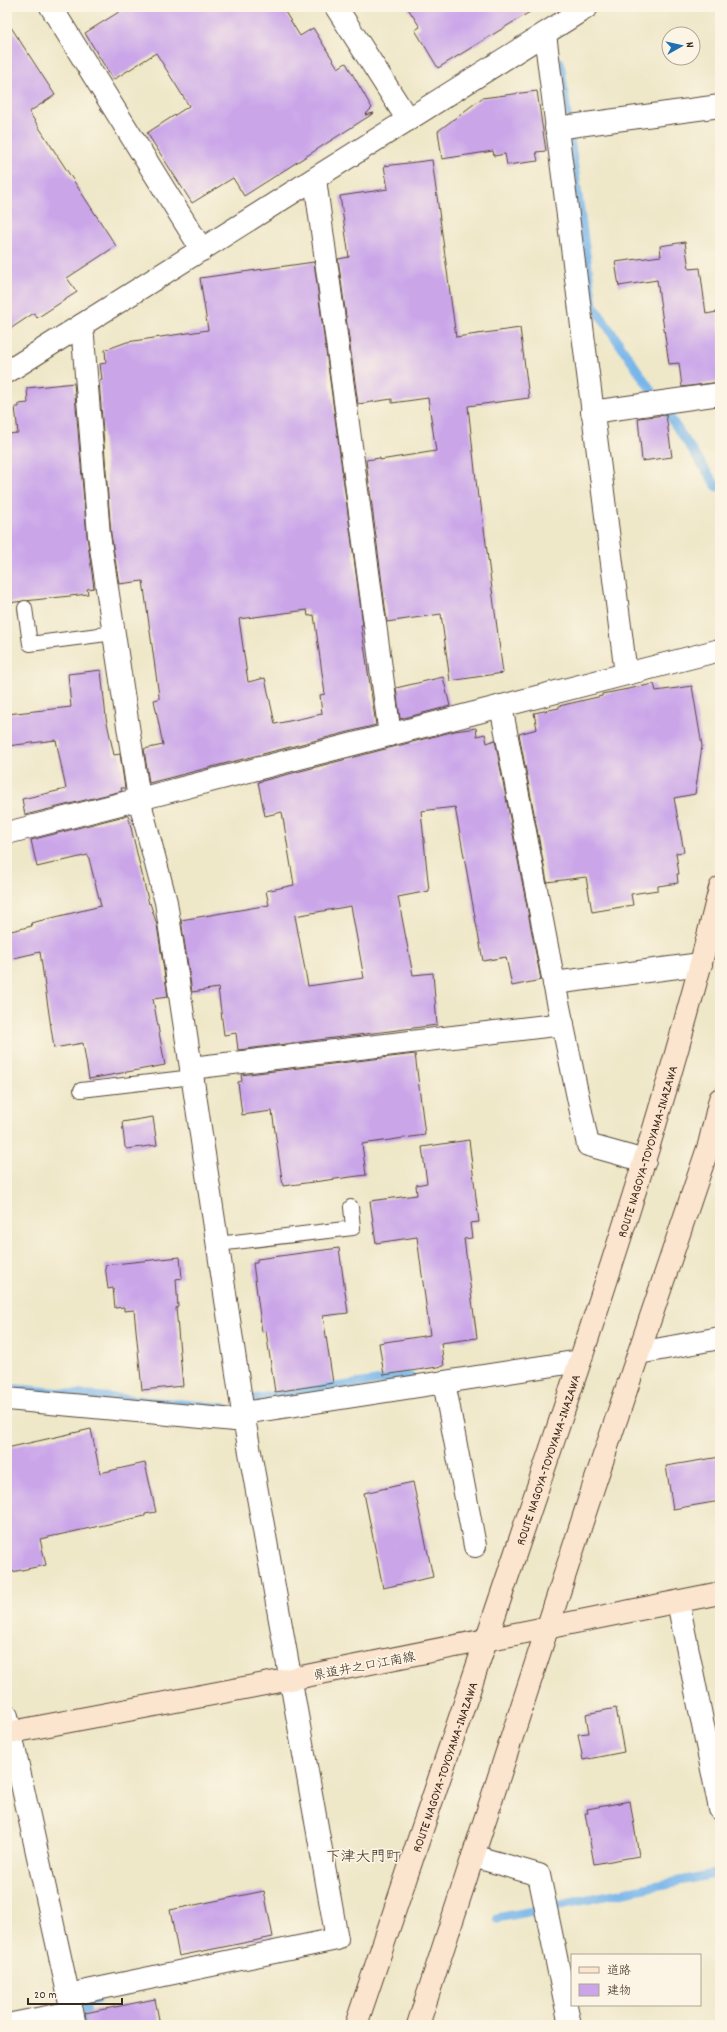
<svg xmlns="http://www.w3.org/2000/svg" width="727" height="2032" font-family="Dekko,'Klee One',sans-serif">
<rect width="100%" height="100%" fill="#fcf5e5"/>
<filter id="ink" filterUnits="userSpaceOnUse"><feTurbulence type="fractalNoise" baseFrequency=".025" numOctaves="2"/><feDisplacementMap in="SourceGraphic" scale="8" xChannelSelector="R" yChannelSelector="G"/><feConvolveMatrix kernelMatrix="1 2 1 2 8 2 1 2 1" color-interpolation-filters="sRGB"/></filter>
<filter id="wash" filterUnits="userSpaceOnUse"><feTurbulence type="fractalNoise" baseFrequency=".012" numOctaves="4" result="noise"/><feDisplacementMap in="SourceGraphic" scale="16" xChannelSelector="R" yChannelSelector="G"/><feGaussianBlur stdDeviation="0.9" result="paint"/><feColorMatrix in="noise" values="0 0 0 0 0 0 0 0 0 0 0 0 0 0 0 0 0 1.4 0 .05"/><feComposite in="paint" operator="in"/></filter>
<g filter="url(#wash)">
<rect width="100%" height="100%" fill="#eee7c8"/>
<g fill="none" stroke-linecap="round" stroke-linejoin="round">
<g stroke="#77b5ea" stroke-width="9">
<polyline points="560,62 567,115"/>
<polyline points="570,138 593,305 653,393"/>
<polyline points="667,413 717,487"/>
<polyline points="7,1388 225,1408"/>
<polyline points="253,1399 410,1376"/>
<polyline points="560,1905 719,1873"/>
<polyline points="497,1918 538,1910"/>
<polyline points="89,2025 85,2003 97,2000"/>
</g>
</g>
<g id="blocks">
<g fill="#caa6e9" fill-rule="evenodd">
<polygon points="127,7 282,7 300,36 313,28 338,68 346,63 372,108 365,115 374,113 244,196 233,178 192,203 147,133 189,106 156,53 113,80 85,33"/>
<polygon points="407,7 538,7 438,68 415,30 420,27"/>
<polygon points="7,21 55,95 29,112 116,246 67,278 77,292 37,318 34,313 7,331"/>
<polygon points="537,91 546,151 536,152 538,161 507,165 505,154 494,156 493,151 442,159 438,131 482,98"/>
<polygon points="432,160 456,337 520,328 529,398 468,406 478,498 480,498 503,673 450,681 441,614 387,622 366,460 380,458 380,460 436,451 428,398 392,403 392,399 358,404 338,259 349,257 340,196 388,189 384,166"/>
<polygon points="685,242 689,269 700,268 706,314 717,312 720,332 720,382 682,387 679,363 669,364 657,280 619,286 615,262 661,256 660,246"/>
<path d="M314,262L363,625H361L376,725L149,783L144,749L163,745L154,700L159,699V696L143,581L119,584L111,534L99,381L102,380L100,364L106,363L105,350L127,342L208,330L200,278ZM307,610L308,616L314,615L325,694L320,695L322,714L275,724L265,678L248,682L239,619Z"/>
<polygon points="74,383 87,536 94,588 87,589 88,594 7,603 7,434 18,433 15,407 19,407 19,404 28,403 27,388"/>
<polygon points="666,415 672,457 642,461 638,418"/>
<polygon points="101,670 106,718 114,755 120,754 125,788 121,788 122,791 25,815 22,799 66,789 56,740 7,746 7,714 71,707 68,674"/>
<polygon points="443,677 450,706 400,719 396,688"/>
<polygon points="654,684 656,691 692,686 702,746 695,794 674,798 684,852 676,853 679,874 677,874 678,883 658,886 658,890 631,894 633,905 592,912 586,877 547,882 519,734 537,729 534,713 559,708 559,706 602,696 602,694"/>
<path d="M476,728L477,736L485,734L487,743L495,740L541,980L512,986L506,957L483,961L455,807L421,811L429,891L398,897L413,975L433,973L437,1025L238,1050L236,1033L224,1035L218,988L192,992L181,920L269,905L266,891L294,885L282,812L265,816L258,782L455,731ZM351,906L364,978L308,986L295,916Z"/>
<polygon points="128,815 149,904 150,903 157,925 168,997 153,999 165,1065 89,1079 83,1043 54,1048 40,952 10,959 7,944 7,932 32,926 31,923 101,906 88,855 37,867 31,840"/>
<polygon points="415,1054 425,1135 362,1144 366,1175 283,1186 272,1111 242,1115 238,1082 242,1081 241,1075"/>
<polygon points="153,1117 157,1145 127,1149 125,1147 122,1122"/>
<polygon points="469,1140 479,1222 470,1223 472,1238 464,1239 477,1338 441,1343 444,1366 384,1375 379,1343 430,1335 417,1237 376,1243 370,1201 417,1195 416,1185 427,1183 422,1147"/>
<polygon points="339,1248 348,1313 323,1316 333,1383 275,1392 266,1331 262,1332 253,1263 257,1263 257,1259"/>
<polygon points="180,1257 182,1278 176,1279 178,1307 176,1308 183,1386 142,1390 134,1310 124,1311 124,1307 115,1308 113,1288 108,1289 105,1265"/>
<polygon points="91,1429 100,1473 145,1463 156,1512 145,1514 145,1516 40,1539 46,1565 12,1572 7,1552 7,1448"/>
<polygon points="720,1457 720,1501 673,1509 666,1466"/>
<polygon points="413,1482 433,1577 383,1588 364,1493"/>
<polygon points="616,1708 624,1752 583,1760 578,1734 589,1733 586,1714"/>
<polygon points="630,1801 639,1856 594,1864 585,1813 588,1813 587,1809"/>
<polygon points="264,1891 273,1937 179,1956 170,1910"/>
<polygon points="155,1999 160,2025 87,2025 85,2013"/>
</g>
</g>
</g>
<g filter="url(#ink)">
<use href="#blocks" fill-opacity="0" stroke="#564638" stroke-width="1"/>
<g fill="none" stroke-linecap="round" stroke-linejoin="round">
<g stroke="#564638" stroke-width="16">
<g id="service">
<polyline points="25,608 30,644 114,633"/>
<polyline points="81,1090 193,1077"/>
<polyline points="218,1244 353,1228 351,1207"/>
</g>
</g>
<g stroke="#564638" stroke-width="24">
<g id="minor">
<polyline points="51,7 202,250"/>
<polyline points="336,7 408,120"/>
<polyline points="545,34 626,674"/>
<polyline points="556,128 720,106"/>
<polyline points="315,179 390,735"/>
<polyline points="7,372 587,7"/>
<polyline points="592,412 720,394"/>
<polyline points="501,706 554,983 588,1145 645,1161"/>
<polyline points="7,833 720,650"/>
<polyline points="554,983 701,964"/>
<polyline points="191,1068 563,1024"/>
<polyline points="639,1353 720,1338"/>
<polyline points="444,1382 475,1546"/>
<polyline points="7,1399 245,1421"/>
<polyline points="243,1413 580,1361"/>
<polyline points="678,1602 720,1809"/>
<polyline points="7,1716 75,2025"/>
<polyline points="473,1856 539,1875 570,2025"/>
<polyline points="68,1995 337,1939 243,1413 166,902 139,799 99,535 82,325"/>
<polyline points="7,2025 72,2012"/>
</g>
</g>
<g stroke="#564638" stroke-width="24">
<g id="secondary">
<polyline points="7,1733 291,1679 720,1593"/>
<path id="s1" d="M356,2025C422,1832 488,1639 552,1445C614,1261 674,1076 720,888"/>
<polyline points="418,2025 594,1485 709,1145 720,1099"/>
</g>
</g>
<use href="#service" stroke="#fff" stroke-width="14"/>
<use href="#minor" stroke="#fff" stroke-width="22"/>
<use href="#secondary" stroke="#fce5cf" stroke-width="22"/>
</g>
</g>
<g text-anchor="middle" stroke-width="3.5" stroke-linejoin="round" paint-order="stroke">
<g font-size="13" fill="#3b2a1e" stroke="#fcf5e5">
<text dy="5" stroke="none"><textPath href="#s1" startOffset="921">ROUTE NAGOYA-TOYOYAMA-INAZAWA</textPath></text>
<text dy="5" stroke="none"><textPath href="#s1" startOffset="597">ROUTE NAGOYA-TOYOYAMA-INAZAWA</textPath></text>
<text transform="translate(364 1665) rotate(-11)" y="5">県道井之口江南線</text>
<text dy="5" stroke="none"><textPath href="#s1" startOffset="273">ROUTE NAGOYA-TOYOYAMA-INAZAWA</textPath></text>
</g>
<g font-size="15" fill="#3b2a1e" stroke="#fcf5e5">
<text x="363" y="1861">下津大門町</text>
</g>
</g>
<rect width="727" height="2032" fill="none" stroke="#fcf5e5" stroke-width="24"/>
<rect x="571" y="1954" width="130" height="52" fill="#fcf5e5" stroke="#afa495"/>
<rect x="579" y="1967" width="20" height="6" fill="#fce5cf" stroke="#afa495"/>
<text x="607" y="1974" font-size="12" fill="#3b2a1e">道路</text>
<rect x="579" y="1984" width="20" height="12" fill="#caa6e9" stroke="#afa495"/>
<text x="607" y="1994" font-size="12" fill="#3b2a1e">建物</text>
<g transform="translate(681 46) rotate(82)"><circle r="19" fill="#fcf5e5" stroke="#afa495"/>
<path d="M0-3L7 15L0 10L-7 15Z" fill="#1f6fb2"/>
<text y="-6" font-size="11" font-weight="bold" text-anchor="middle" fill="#3b2a1e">N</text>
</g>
<path d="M28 1998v6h94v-6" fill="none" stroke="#3b2a1e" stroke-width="2"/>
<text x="34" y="1998" font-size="12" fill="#3b2a1e" stroke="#fcf5e5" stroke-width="3" paint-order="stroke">20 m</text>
</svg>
